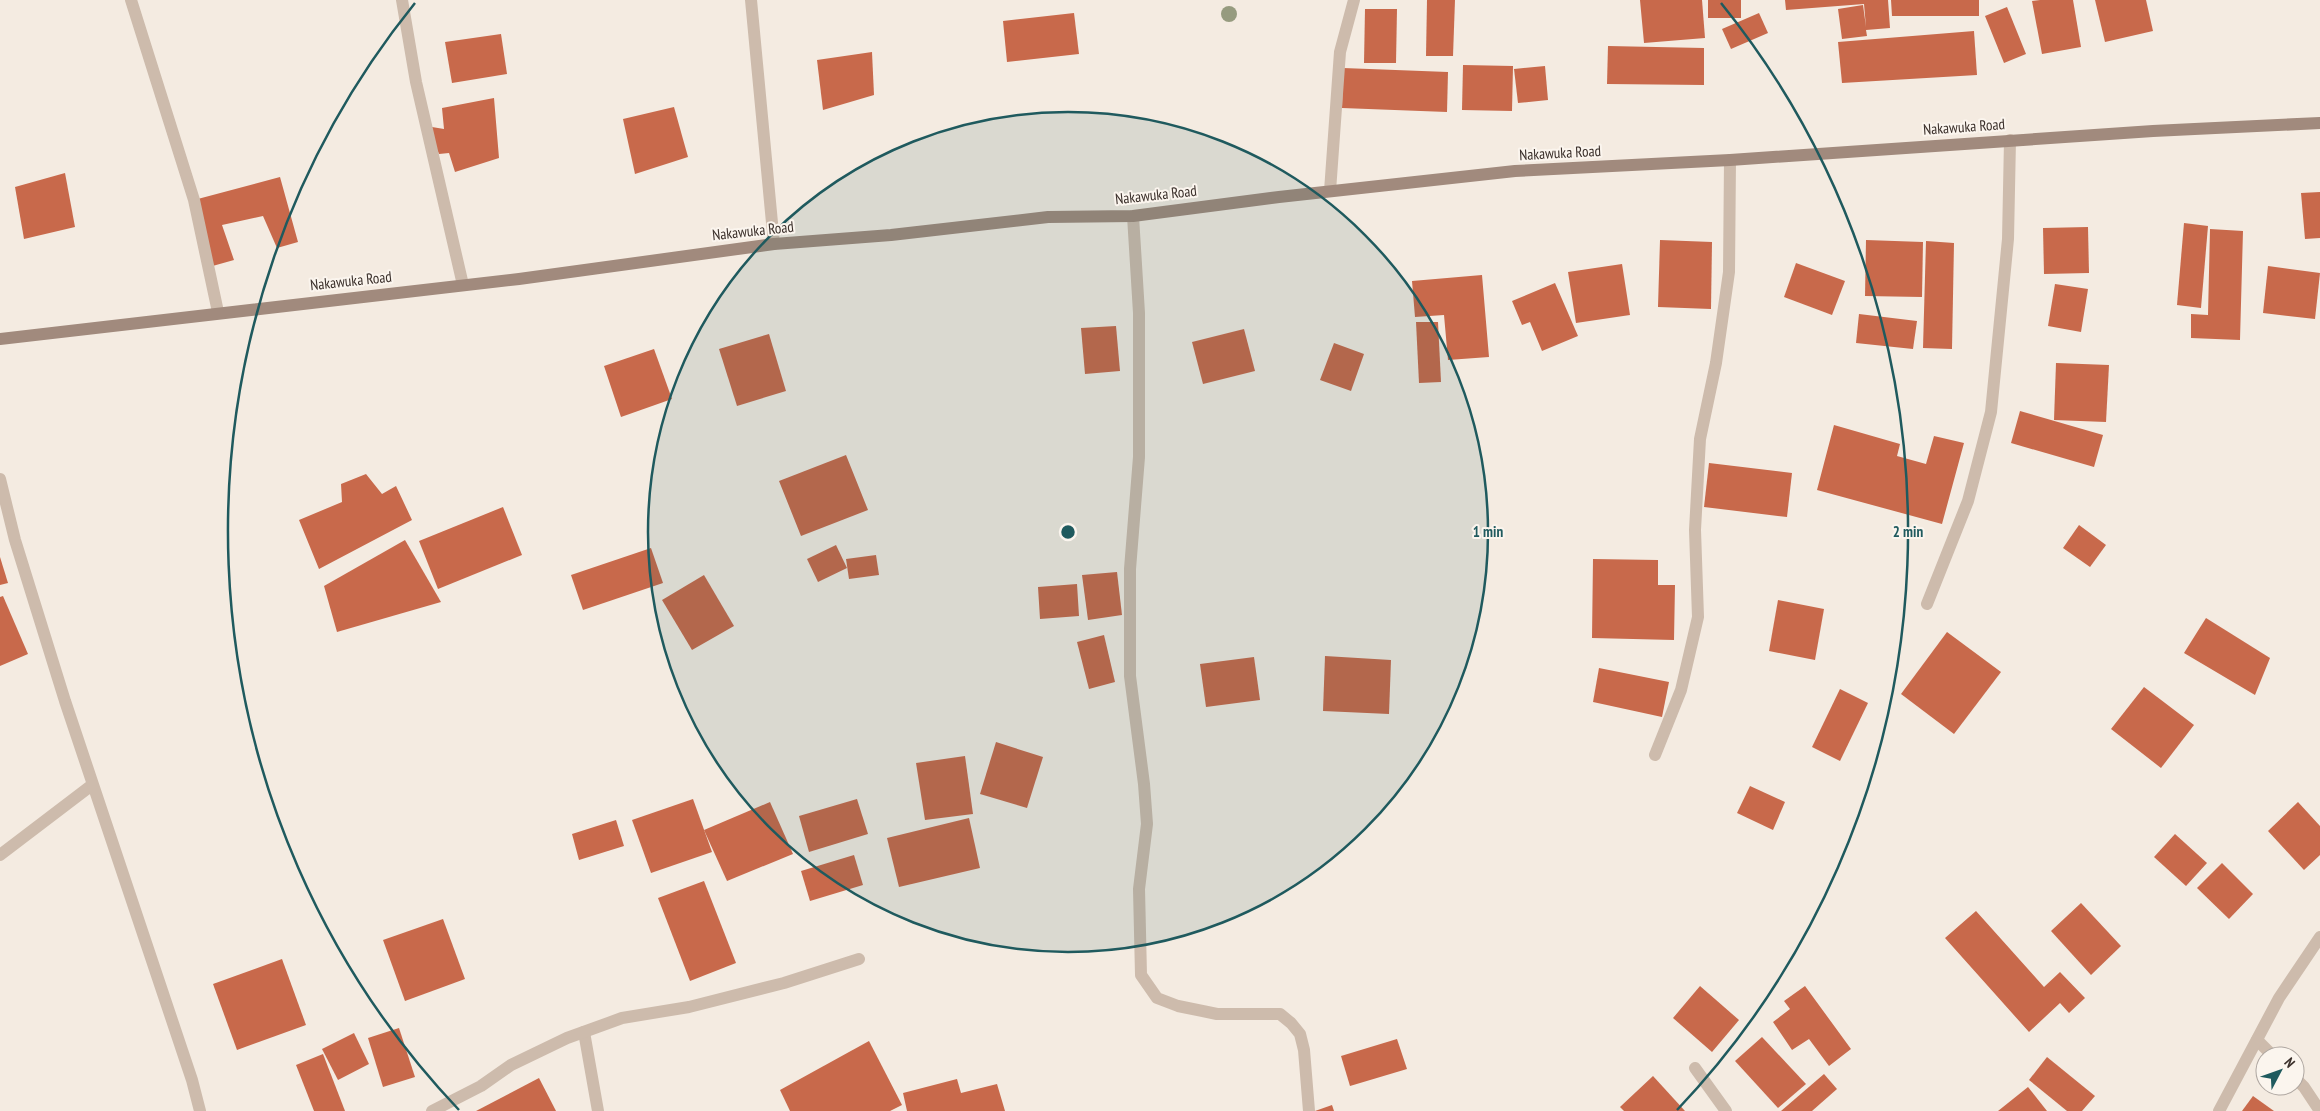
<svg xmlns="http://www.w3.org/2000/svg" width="2320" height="1111" font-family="'PT Sans Narrow',sans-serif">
<rect width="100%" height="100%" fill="#f4ebe1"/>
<g fill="#c8694b">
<polygon points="1427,0 1455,0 1453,56 1426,56"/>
<polygon points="1640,0 1702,0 1705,38 1644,43"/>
<rect x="1708" y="0" width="33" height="18"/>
<polygon points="1785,0 1888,0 1890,28 1866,30 1867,36 1842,39 1838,9 1863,5 1866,27 1864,4 1786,10"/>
<polygon points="1891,0 1979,0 1979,16 1892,16"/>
<polygon points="2040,0 2073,0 2081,47 2042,54 2032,1"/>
<polygon points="2095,0 2146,0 2153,31 2105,42"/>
<polygon points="2007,7 2026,54 2004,63 1985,16"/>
<polygon points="1365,9 1397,9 1396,63 1364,63"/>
<polygon points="1074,13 1079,54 1007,62 1003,21"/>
<polygon points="1759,13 1768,33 1731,49 1722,29"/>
<polygon points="1974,31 1977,75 1842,83 1838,42"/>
<polygon points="501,34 507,74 452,83 445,42"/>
<polygon points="1608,46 1704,48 1704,85 1607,84"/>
<polygon points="872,52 874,95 823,110 817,60"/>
<polygon points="1463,65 1513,66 1512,111 1462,110"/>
<polygon points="1545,66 1548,100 1518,103 1514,69"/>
<polygon points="1343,68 1448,72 1447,112 1342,108"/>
<polygon points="494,98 499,158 455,172 449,153 439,154 426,126 444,129 442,108"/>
<polygon points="674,107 688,157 635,174 623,119"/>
<polygon points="65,173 75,227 24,239 15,187"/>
<polygon points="280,177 298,242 277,248 263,216 222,225 234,260 209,267 194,200"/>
<polygon points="2320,192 2320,238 2305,239 2301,193"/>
<polygon points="2184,223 2208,226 2201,308 2177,305"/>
<polygon points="2088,227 2089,273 2044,274 2043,228"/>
<polygon points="2210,229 2243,231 2240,340 2191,338 2191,314 2208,315"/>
<polygon points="1660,240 1712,242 1711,309 1658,307"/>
<polygon points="1866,240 1923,242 1922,297 1865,296"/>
<polygon points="1926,241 1954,243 1952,349 1923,348"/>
<polygon points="1796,263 1845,281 1832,315 1784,297"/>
<polygon points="1622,264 1630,315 1576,323 1568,272"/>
<polygon points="2268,266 2320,273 2315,319 2263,313"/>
<polygon points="1482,275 1489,357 1448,360 1444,315 1415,317 1412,281"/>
<polygon points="1555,283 1578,336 1542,351 1530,322 1522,325 1512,301"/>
<polygon points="2055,284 2088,289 2081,332 2048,326"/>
<polygon points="1859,314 1917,321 1913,349 1856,343"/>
<polygon points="1416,322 1438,322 1441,382 1419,383"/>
<polygon points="1116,326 1120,371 1085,374 1081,328"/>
<polygon points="1244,329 1255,371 1203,384 1192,342"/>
<polygon points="769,334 786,391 737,406 719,349"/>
<polygon points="1334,343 1364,354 1351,391 1320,380"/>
<polygon points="654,349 672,399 621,417 604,366"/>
<polygon points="2056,363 2109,365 2106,422 2054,420"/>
<polygon points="2020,411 2103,435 2094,467 2011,443"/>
<polygon points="1834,425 1900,444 1897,456 1926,464 1934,436 1964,443 1942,524 1817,490"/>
<polygon points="846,455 868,510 801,536 779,481"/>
<polygon points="1709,463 1792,473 1787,517 1704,507"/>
<polygon points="366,474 382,494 396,486 412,520 319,569 299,520 342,502 341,484"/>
<polygon points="503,507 522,555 438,589 419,541"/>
<polygon points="2079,525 2106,545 2090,567 2063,548"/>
<polygon points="405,540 441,602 337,632 324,586"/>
<polygon points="836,545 847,568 818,582 807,559"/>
<polygon points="651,548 663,583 583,610 571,575"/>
<polygon points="876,555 879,575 849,579 846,559"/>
<polygon points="0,557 8,583 0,585"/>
<polygon points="1593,559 1658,560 1658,585 1675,585 1674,640 1592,638"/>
<polygon points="1117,572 1122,615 1088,620 1082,575"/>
<polygon points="704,575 734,626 692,650 662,600"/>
<polygon points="1077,584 1079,616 1040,619 1038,587"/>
<polygon points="3,596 28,654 0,666 0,597"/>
<polygon points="1778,600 1824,609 1815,660 1769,651"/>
<polygon points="2206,618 2270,658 2255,695 2184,653"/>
<polygon points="1947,632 2001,672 1954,734 1901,694"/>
<polygon points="1104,635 1115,682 1089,689 1077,642"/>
<polygon points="1325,656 1391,660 1389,714 1323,711"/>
<polygon points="1254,657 1260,700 1206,707 1200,664"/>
<polygon points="1599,668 1669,682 1662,717 1593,702"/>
<polygon points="2144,687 2194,725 2161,768 2111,729"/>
<polygon points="1840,689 1868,703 1840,761 1812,747"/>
<polygon points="996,742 1043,757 1027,808 980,794"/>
<polygon points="965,756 973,814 925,820 916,763"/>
<polygon points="1750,786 1785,802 1773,830 1737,813"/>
<polygon points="693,799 712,852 651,873 632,820"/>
<polygon points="857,799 868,834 809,852 799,816"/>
<polygon points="770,802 793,854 727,881 704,830"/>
<polygon points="2298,802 2320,826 2320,855 2304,870 2268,831"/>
<polygon points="969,818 980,868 899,887 887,838"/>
<polygon points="616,820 624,846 579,860 572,834"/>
<polygon points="2175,834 2207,863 2186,886 2154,857"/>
<polygon points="854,855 863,885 810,901 801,871"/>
<polygon points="2222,863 2253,894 2229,919 2197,888"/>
<polygon points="704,881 736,963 690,981 658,898"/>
<polygon points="2081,903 2121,946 2091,975 2051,931"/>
<polygon points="1976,911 2044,987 2060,972 2085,998 2069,1013 2060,1003 2029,1032 1945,938"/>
<polygon points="443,919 465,979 405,1001 383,940"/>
<polygon points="282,959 306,1025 237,1050 213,984"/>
<polygon points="1700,986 1739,1020 1712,1052 1673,1018"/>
<polygon points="1805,986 1851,1049 1829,1066 1809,1039 1792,1050 1773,1022 1790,1009 1784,1001"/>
<polygon points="399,1028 415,1077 383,1087 368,1038"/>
<polygon points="354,1033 369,1064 338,1080 322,1049"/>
<polygon points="1762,1037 1806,1084 1778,1108 1735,1061"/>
<polygon points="1397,1039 1407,1069 1350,1086 1341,1056"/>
<polygon points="869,1041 902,1105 890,1111 790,1111 780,1090"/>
<polygon points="323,1054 345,1111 314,1111 296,1065"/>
<polygon points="2047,1057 2095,1096 2082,1111 2067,1111 2029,1080"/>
<polygon points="1824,1074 1837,1089 1812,1111 1781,1111"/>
<polygon points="1653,1076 1685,1111 1624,1111 1620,1107"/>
<polygon points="539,1078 556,1111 476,1111"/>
<polygon points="957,1079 961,1093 997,1084 1005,1111 907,1111 903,1093"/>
<polygon points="2028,1087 2047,1111 1998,1111"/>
<polygon points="2253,1096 2274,1111 2242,1111"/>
<polygon points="1332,1105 1334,1111 1315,1111"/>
</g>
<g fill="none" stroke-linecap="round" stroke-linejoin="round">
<g stroke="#cdbbac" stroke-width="12">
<polyline points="0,855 92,785"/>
<polyline points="584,1032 598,1111"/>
</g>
<g stroke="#cdbbac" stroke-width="12">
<polyline points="131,0 194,200 218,312"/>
<polyline points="402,0 416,82 463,285"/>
<polyline points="751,0 774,244"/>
<polyline points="1330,191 1340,52 1354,0"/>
<polyline points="1133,216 1139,313 1139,457 1130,569 1130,676 1144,784 1147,824 1139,889 1141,975 1157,998 1178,1006 1217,1014 1280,1014 1291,1023 1300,1034 1304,1050 1309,1111"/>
<polyline points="0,479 15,540 65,701 192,1080 200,1111"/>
<polyline points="1927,604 1968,501 1991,412 2008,239 2010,140"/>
<polyline points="1655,755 1681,690 1698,617 1695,530 1700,439 1716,363 1729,272 1730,160"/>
<polyline points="2257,1040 2273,1056"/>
<polyline points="1695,1068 1726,1111"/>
<polyline points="2295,1078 2304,1087 2320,1111"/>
<polyline points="432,1111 481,1086 511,1065 567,1038 622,1018 689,1007 784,983 859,959"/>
<polyline points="2219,1111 2279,998 2320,937"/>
</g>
<polyline stroke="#a18a7d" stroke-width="12" points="0,339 519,279 774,244 891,235 1048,217 1133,216 1279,197 1515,171 1730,160 2153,131 2320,123"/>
</g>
<circle fill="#969b7f" cx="1229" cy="14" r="8"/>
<circle cx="1068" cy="532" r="420" fill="#1f5a5e" fill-opacity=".12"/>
<g fill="none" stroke="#1f5a5e" stroke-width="2.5">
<circle cx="1068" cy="532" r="420"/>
<path d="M459 1110A840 840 0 0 1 415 3M1721 3A840 840 0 0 1 1677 1110"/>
</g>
<g text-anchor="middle" stroke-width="4" stroke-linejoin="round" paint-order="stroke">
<g font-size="15" fill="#3b302b" stroke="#fbf5ee">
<text transform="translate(1964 127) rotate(-4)" y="5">Nakawuka Road</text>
<text transform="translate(1560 153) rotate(-3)" y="5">Nakawuka Road</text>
<text transform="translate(1156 195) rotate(-6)" y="5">Nakawuka Road</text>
<text transform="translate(753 231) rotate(-6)" y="5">Nakawuka Road</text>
<text transform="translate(351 281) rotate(-6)" y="5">Nakawuka Road</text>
</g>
</g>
<circle cx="1068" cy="532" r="8" fill="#1f5a5e" stroke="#fbf5ee" stroke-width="2.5"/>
<g font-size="15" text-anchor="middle" font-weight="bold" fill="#1f5a5e" stroke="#fbf5ee" stroke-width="4" stroke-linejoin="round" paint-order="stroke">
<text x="1488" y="537">1 min</text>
<text x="1908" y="537">2 min</text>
</g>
<g transform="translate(2280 1071) rotate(49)"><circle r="24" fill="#fbf5ee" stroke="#aea6a0"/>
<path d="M0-4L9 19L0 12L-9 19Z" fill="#1f5a5e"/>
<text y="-8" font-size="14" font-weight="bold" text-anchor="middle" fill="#3b302b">N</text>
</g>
</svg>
